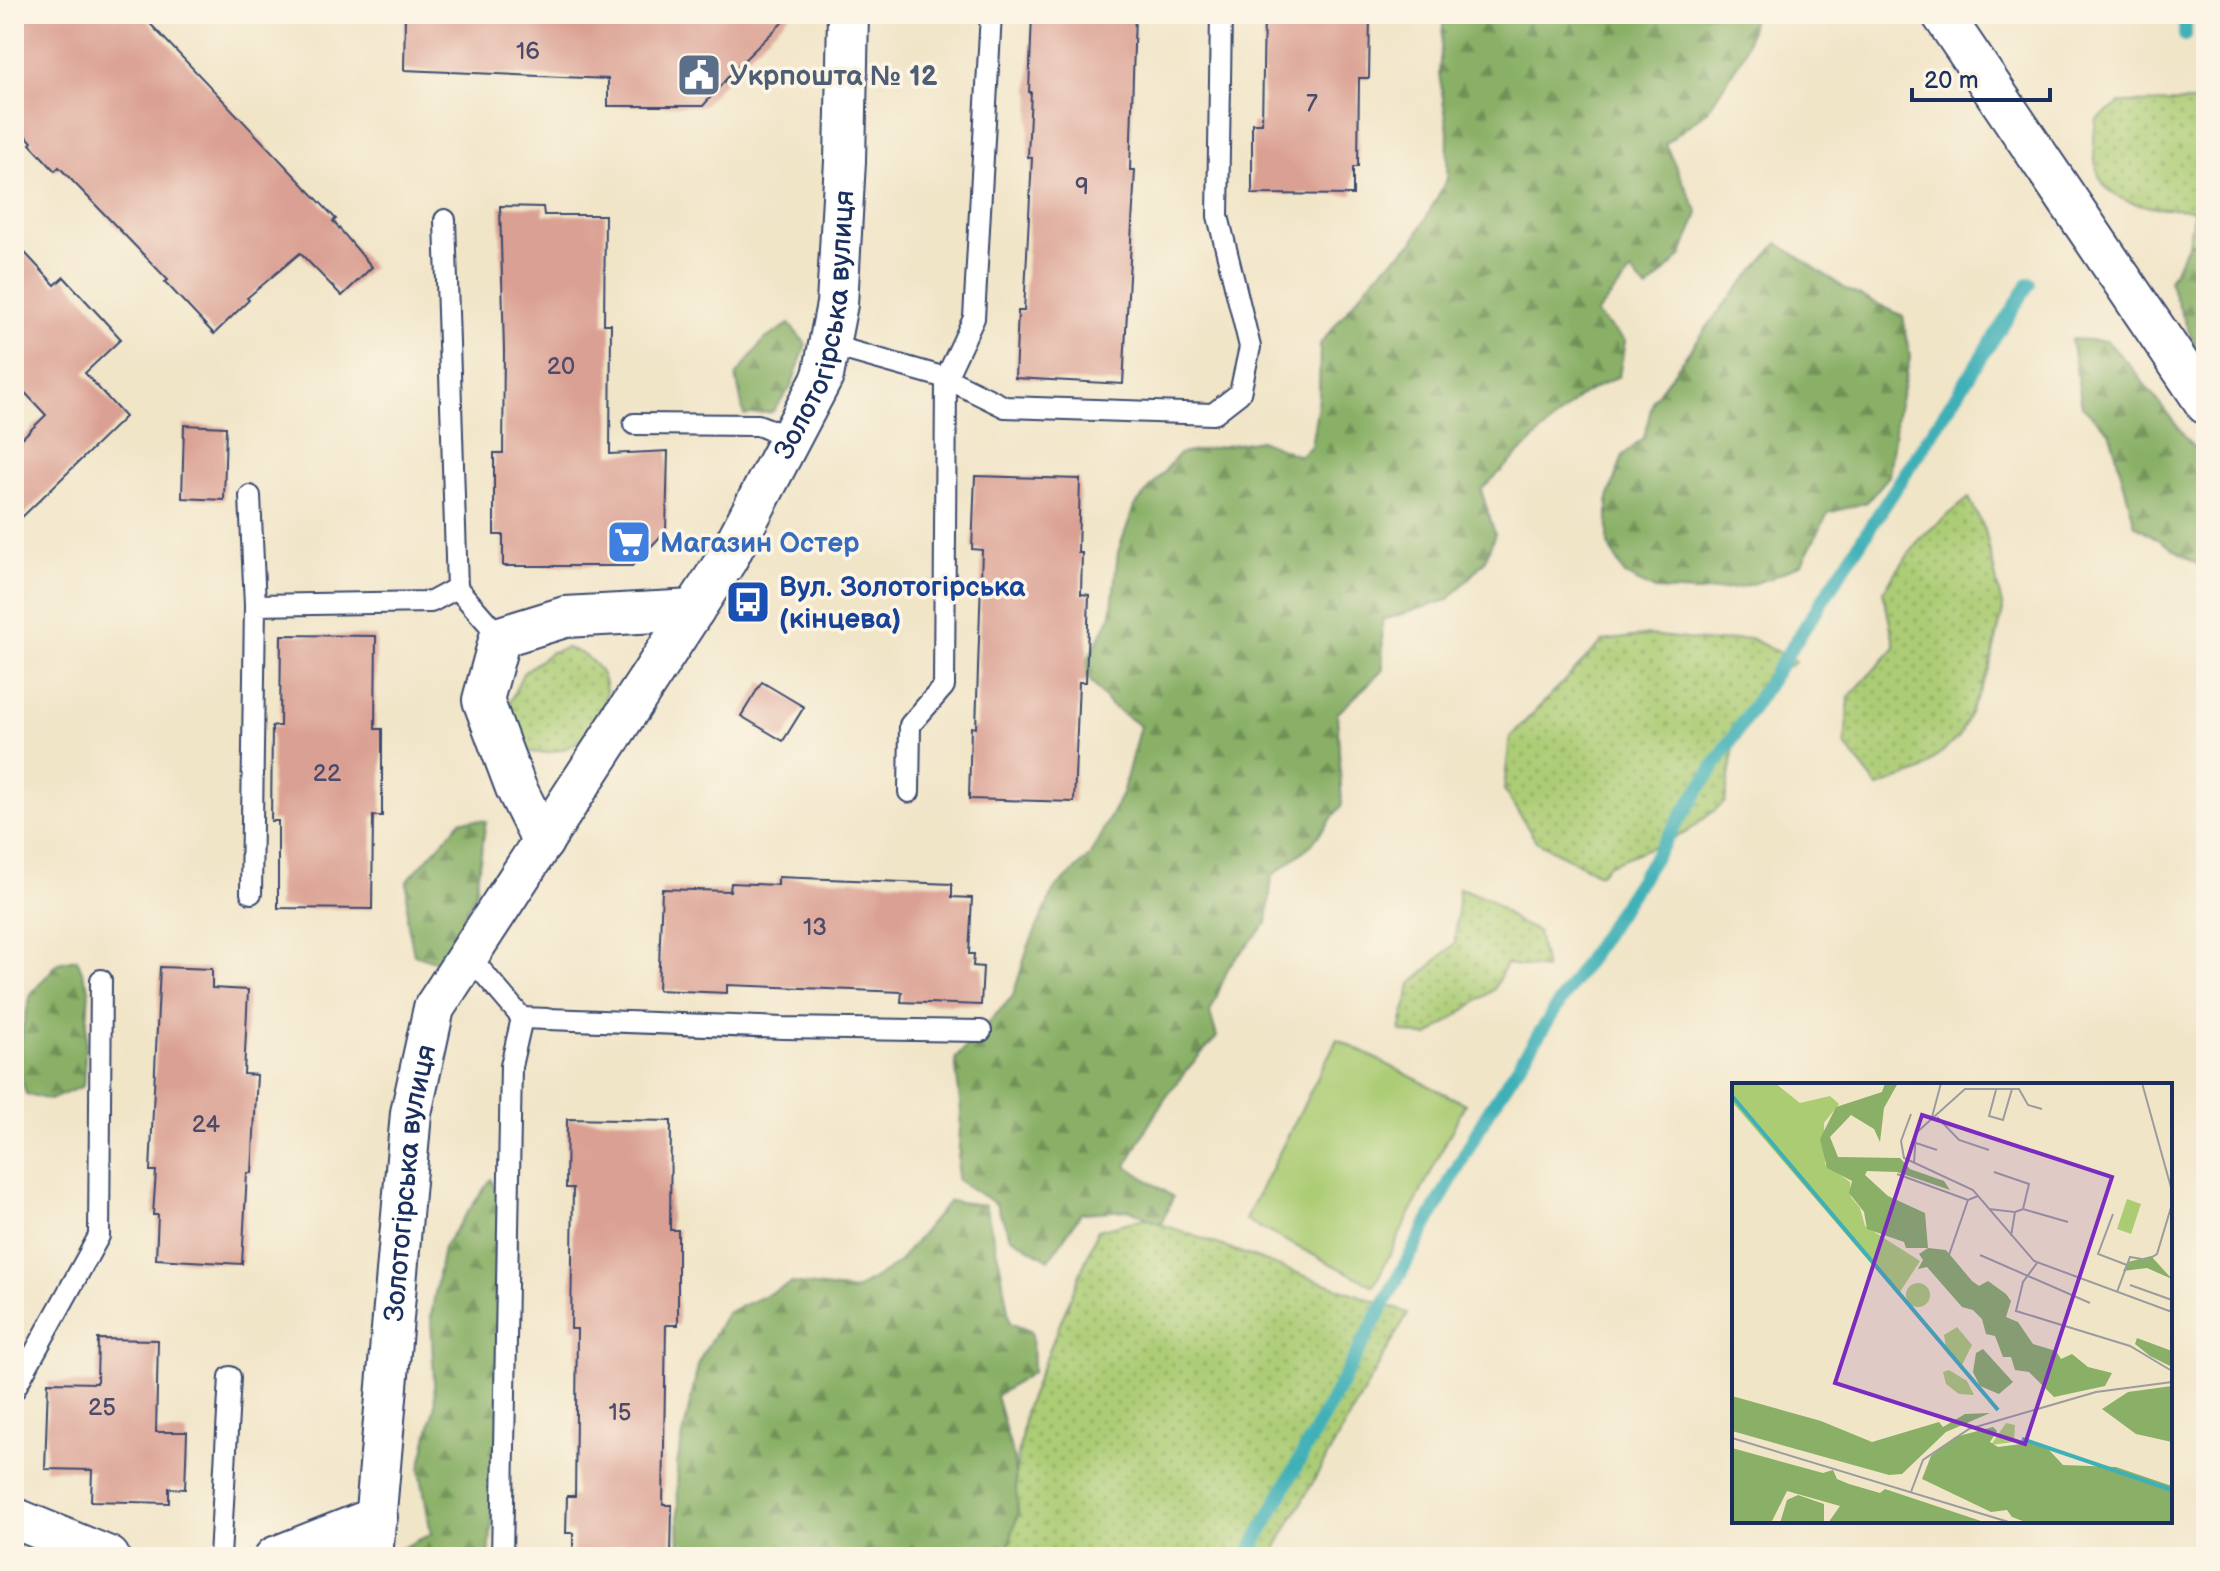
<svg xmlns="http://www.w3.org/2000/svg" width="2220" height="1571" font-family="'Balsamiq Sans',sans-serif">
<defs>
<pattern id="green-dots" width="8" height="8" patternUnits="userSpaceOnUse" patternTransform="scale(2)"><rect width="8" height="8" fill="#accc74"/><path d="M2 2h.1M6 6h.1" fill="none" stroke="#8ba662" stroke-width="1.8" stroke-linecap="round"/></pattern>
<pattern id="forest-firs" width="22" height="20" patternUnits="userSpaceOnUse" patternTransform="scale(2)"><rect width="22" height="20" fill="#89b066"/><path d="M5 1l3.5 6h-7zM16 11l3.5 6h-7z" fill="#6f9057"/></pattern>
</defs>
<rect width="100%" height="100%" fill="#fcf5e5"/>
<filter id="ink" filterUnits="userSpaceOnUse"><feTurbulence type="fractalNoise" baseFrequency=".0125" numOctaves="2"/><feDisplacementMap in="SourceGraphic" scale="16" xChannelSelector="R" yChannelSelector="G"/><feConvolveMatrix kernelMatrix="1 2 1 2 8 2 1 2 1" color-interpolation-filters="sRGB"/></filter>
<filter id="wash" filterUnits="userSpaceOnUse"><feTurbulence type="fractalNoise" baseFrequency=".006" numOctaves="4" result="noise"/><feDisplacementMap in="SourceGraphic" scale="32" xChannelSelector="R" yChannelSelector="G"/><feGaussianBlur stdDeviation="1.8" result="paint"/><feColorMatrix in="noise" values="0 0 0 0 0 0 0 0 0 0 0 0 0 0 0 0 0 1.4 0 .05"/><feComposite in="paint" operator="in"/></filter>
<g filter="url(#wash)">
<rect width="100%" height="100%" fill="#f1e5c8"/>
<g fill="url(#green-dots)" stroke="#647e69" stroke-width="2">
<path d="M2206,95V241L2188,243L2194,210C2126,207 2084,203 2096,120L2120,103L2196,102Z"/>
<polygon points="1969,498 1985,530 2003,610 1989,670 1959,737 1919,772 1878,787 1845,745 1849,697 1895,647 1883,591 1920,538"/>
<polygon points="1649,635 1712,642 1750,638 1796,661 1761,682 1737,727 1725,802 1686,833 1610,864 1599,874 1536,841 1504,790 1510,737 1603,641"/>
<path d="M567,648C640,670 600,762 530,752L518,738L510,702L523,673L551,652Z"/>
<polygon points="1459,888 1489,899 1517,922 1538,932 1545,969 1506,964 1494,989 1427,1037 1400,1031 1411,984 1455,943"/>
<polygon points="1145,1218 1408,1313 1271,1557 1002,1557 1026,1407 1098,1230"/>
</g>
<g fill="url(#forest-firs)" stroke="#527062" stroke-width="2">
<path d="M1444,14H1754L1744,54L1708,110L1665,144L1698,213L1682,255L1647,290L1631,272L1596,314L1625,341L1619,376L1581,395L1481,490L1495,534L1484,562L1448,600L1382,620L1383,670L1337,714L1342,805L1312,844L1272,876L1267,923L1229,966L1210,1013L1217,1037C1177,1077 1151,1115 1127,1166L1173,1197L1161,1224L1131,1210L1081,1213L1049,1260L1010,1236L996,1204L957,1180L961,1111L955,1059L1013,996L1028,947L1054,890L1089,857L1122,794L1140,726L1110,705L1082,670L1111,616L1118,552L1134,507L1179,454L1260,440L1299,456L1311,446L1319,397L1320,344L1375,276L1413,242L1447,179L1448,131L1439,73Z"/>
<polygon points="2206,241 2206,375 2169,281 2188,243"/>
<polygon points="1778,243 1846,289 1903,316 1910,358 1897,414 1889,476 1867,502 1828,513 1802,563 1771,578 1738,588 1699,592 1655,590 1625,575 1608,545 1608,499 1623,455 1644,438 1653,400 1723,306"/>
<polygon points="789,324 806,344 791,387 772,412 744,415 736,376 764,340"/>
<polygon points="2071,339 2107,341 2132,368 2195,449 2206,470 2206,569 2135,525 2110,432 2082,406"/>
<polygon points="462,820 486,821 475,894 440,963 414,954 407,920 407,881"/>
<polygon points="77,959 89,989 83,1086 50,1100 26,1094 18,1068 23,1026 31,994 58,963"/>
<polygon points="491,1179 516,1241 489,1557 384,1557 431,1534 420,1469 435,1404 431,1316 443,1247"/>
<polygon points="949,1201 985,1205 1000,1264 1010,1323 1032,1332 1033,1372 996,1396 1014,1460 1018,1513 1006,1557 679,1557 677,1464 699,1361 726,1313 792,1283 854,1291 897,1264"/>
</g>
<polygon fill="#accc74" stroke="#647e69" stroke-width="2" points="1337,1039 1465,1104 1374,1286 1245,1220"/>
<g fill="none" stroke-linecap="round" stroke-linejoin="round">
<g stroke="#3fb0b7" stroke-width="14">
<polyline points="2185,35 2185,14"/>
<polyline points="1247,1557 1485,1117 2029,284"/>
</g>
</g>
<g id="blocks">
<g fill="#daa093">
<polygon points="14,14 141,14 336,219 333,221 372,267 342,296 300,253 247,298 249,300 214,334 165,282 168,280 59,167 55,171 30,144 32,142 14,123"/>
<polygon points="405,14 791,14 735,69 703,106 608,106 608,79 404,70"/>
<polygon points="1032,14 1135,14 1130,170 1135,170 1123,384 1015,378 1018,311 1024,311 1028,235 1032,158 1028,157 1031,92 1029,92"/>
<polygon points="1264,14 1370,14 1369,78 1359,78 1358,167 1353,167 1353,195 1252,194 1252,123 1262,123"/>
<polygon points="500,206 543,207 544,215 605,215 604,324 611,324 610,454 668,451 666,531 632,566 503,566 503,535 494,535 494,453 503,453 504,350"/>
<polygon points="14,241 55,285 64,277 121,339 85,373 125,417 14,525 14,446 46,415 14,381"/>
<polygon points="184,425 226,427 224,500 182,498"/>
<polygon points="975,476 1080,479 1078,553 1082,553 1081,594 1089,595 1086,682 1079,682 1074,802 969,799 971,727 976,728 982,550 972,549"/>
<polygon points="281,635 376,636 375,729 382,729 382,816 373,816 372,909 278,908 278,821 271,821 272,726 280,726"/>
<polygon points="762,682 804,707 783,741 741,716"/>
<polygon points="778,877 952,884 952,897 972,898 969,954 974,954 973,966 983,967 981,1005 901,1002 902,992 727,985 727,993 658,990 662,889 730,891 731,883 778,885"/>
<polygon points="160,967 212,969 212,988 248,990 244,1074 257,1075 252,1173 247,1173 242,1264 156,1259 158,1215 153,1215 156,1171 150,1171"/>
<polygon points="567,1119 671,1121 670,1230 678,1230 678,1325 666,1325 663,1505 672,1505 671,1557 573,1557 573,1533 566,1533 567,1496 575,1496 577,1329 571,1329 573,1188 566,1188"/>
<polygon points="98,1339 158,1340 156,1432 187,1432 185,1489 169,1488 169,1503 91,1501 92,1470 45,1469 48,1382 97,1383"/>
</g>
</g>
</g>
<g filter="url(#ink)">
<use href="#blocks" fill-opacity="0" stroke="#3b4a6e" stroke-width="2"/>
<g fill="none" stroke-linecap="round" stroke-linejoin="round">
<g stroke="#3b4a6e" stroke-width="24">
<g id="service">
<polyline points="445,220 457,588 500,637"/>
<polyline points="829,345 946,378 1005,407 1213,414 1240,393 1250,347 1218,216 1221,14"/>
<polyline points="634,424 758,425 791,438"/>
<polyline points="250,496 255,605"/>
<polyline points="909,792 910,725 944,686 946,378 974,318 991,14"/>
<polyline points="251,893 255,605 431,602 457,588"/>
<polyline points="469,956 522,1018 783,1028 981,1031"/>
<polyline points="14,1390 99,1236 101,980"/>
<polyline points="220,1557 230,1377"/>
<polyline points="502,1557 511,1066 522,1018"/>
</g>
</g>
<g stroke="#3b4a6e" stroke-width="44">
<g id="minor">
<polyline points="1942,14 2206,404"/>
<polyline points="543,842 516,788 483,700 500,637 565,617 694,610"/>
<polyline points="14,1518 109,1557"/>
<polyline points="275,1557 377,1517"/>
<path id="s1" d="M372,1557L411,1113L434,1008L727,559L823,376L837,304L845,161L848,14"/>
</g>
</g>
<use href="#service" stroke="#fff" stroke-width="20"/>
<use href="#minor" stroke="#fff" stroke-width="40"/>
</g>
</g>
<defs>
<g id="civic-square" transform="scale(2.3)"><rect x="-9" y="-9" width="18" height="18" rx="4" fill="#5c6f8a" stroke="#fcf5e5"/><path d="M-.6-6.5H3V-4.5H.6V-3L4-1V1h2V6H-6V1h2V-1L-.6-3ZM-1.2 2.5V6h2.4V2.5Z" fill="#fff"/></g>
<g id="supermarket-square" transform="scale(2.3)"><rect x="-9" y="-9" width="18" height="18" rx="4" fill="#3f7fe0" stroke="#fcf5e5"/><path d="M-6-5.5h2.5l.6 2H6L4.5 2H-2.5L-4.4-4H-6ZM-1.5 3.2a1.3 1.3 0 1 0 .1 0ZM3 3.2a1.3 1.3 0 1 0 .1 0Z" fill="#fff"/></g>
<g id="bus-square" transform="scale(2.3)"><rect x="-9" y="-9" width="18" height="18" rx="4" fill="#1a4fb4" stroke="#fcf5e5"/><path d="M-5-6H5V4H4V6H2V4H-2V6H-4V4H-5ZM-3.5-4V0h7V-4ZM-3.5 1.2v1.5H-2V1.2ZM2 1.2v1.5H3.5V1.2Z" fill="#fff"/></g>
</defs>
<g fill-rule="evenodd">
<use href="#civic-square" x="699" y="75"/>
<use href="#supermarket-square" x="629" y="542"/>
<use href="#bus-square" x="748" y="602"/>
</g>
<g text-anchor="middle" stroke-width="7" stroke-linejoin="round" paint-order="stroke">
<g font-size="24" fill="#4b4b6b">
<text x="528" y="59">16</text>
<text x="1312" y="111">7</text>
<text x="1082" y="194">9</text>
<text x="561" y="374">20</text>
<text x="327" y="781">22</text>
<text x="815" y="935">13</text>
<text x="206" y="1132">24</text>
<text x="102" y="1415">25</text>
<text x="620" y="1420">15</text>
</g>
<g font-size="28" font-weight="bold" fill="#4e5e75" stroke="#fcf5e5" text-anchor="start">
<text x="730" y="85">Укрпошта № 12</text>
</g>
<g font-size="28" fill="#1b2f5e" stroke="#fcf5e5">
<text dy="10" stroke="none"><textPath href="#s1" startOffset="1344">Золотогірська вулиця</textPath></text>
<text dy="10" stroke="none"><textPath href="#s1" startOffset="376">Золотогірська вулиця</textPath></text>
</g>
<g font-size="28" font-weight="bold" fill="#366cbe" stroke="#fcf5e5" text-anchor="start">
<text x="660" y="552">Магазин Остер</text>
</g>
<g font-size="28" font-weight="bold" fill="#164399" stroke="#fcf5e5" text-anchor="start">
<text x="779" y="596">Вул. Золотогірська<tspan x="779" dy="32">(кінцева)</tspan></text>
</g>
</g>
<g transform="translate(1732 1083)">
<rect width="440" height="440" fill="#f1e5c8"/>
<path d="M0,0H43L68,20L98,13L107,21L92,40L93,81L118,99L119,114L128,125L133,143L188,178L166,212L0,19ZM225,244L240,262L229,284L215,270L212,252ZM217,287L235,298L242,312L227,311L214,301L211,289ZM274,340L283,342L282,359L259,362Z" fill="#accc74"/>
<path d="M153,0H166L152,25L148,59L142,46L119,32L98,54L106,74L168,75L178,86L212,98L218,107L165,89L135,88L133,92L156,113L193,130L196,165L214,167L240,198L247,203L256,198L274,211L279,218L274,234L286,239L301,261L324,268L329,276L340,271L356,284L380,290L373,303L322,314L297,289L283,287L279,274H271L263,253L254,251L250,236L241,227L230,224L195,184L186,186L191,177L187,171L196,165H174L172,159L135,146L132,129L117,110L120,98L95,85L88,56L104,24L150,9ZM419,173L440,196L415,185L391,188L396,179ZM405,255L440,268V284L418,273L403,261ZM251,266L281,299L267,311L248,303L241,289L244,270ZM440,303V359L404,351L370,326L396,309ZM0,313L89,338L140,359L207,339L211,344L233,331L258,330L214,349L170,391L157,392L0,348ZM261,344L265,348L258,359L266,364L297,360L317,367L331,382L384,384L440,403V440H296L280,434L275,427L259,429L190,396L199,373L223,354ZM0,365L91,390L101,387L105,396L117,401L148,410L153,406L249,438L96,440L108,423L55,408L39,440H0ZM66,412L92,421V440H48L55,417Z" fill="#89b066"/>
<path d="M395,116L409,121L399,151L385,146ZM174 212a12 12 0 1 1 24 0a12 12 0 1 1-24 0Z" fill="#accc74"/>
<path fill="none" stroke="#3fb0b7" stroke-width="4" d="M0,13L266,327M290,356L440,407"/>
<path fill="none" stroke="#9b9c9e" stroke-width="2" d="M410,0L440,108M264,7L257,33L271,37L280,6M179,31L169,58L172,75L241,107L302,178L440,229M200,34L209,0M205,34L227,57L257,67M181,59L205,67M182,80L184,50L233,6H287L296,22L310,26M262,89L297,101L291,126M165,91L236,117M257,126L283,129L279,153M283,129L291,126L336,139M381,131L366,171L395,182M217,172L236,117L246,113M248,172L358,220M305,180L291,199L284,228L398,263L440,288M398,202L440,217M385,209L398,174L415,177L425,171L440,121M0,355L280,440M179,409L191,377L237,346L364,309L440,299"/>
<path fill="#7b2cbf" fill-opacity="0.15" stroke="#7b2cbf" stroke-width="4" d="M190,32L380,94L293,361L103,300Z"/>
<rect width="440" height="440" fill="none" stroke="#1b2f5e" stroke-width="4"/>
</g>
<rect width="2220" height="1571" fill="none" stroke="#fcf5e5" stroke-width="48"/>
<path d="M1912 88v12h138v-12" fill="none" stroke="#1b2f5e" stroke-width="4"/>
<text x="1924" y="88" font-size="24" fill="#1b2f5e" stroke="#fcf5e5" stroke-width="6" paint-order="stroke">20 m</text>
</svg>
